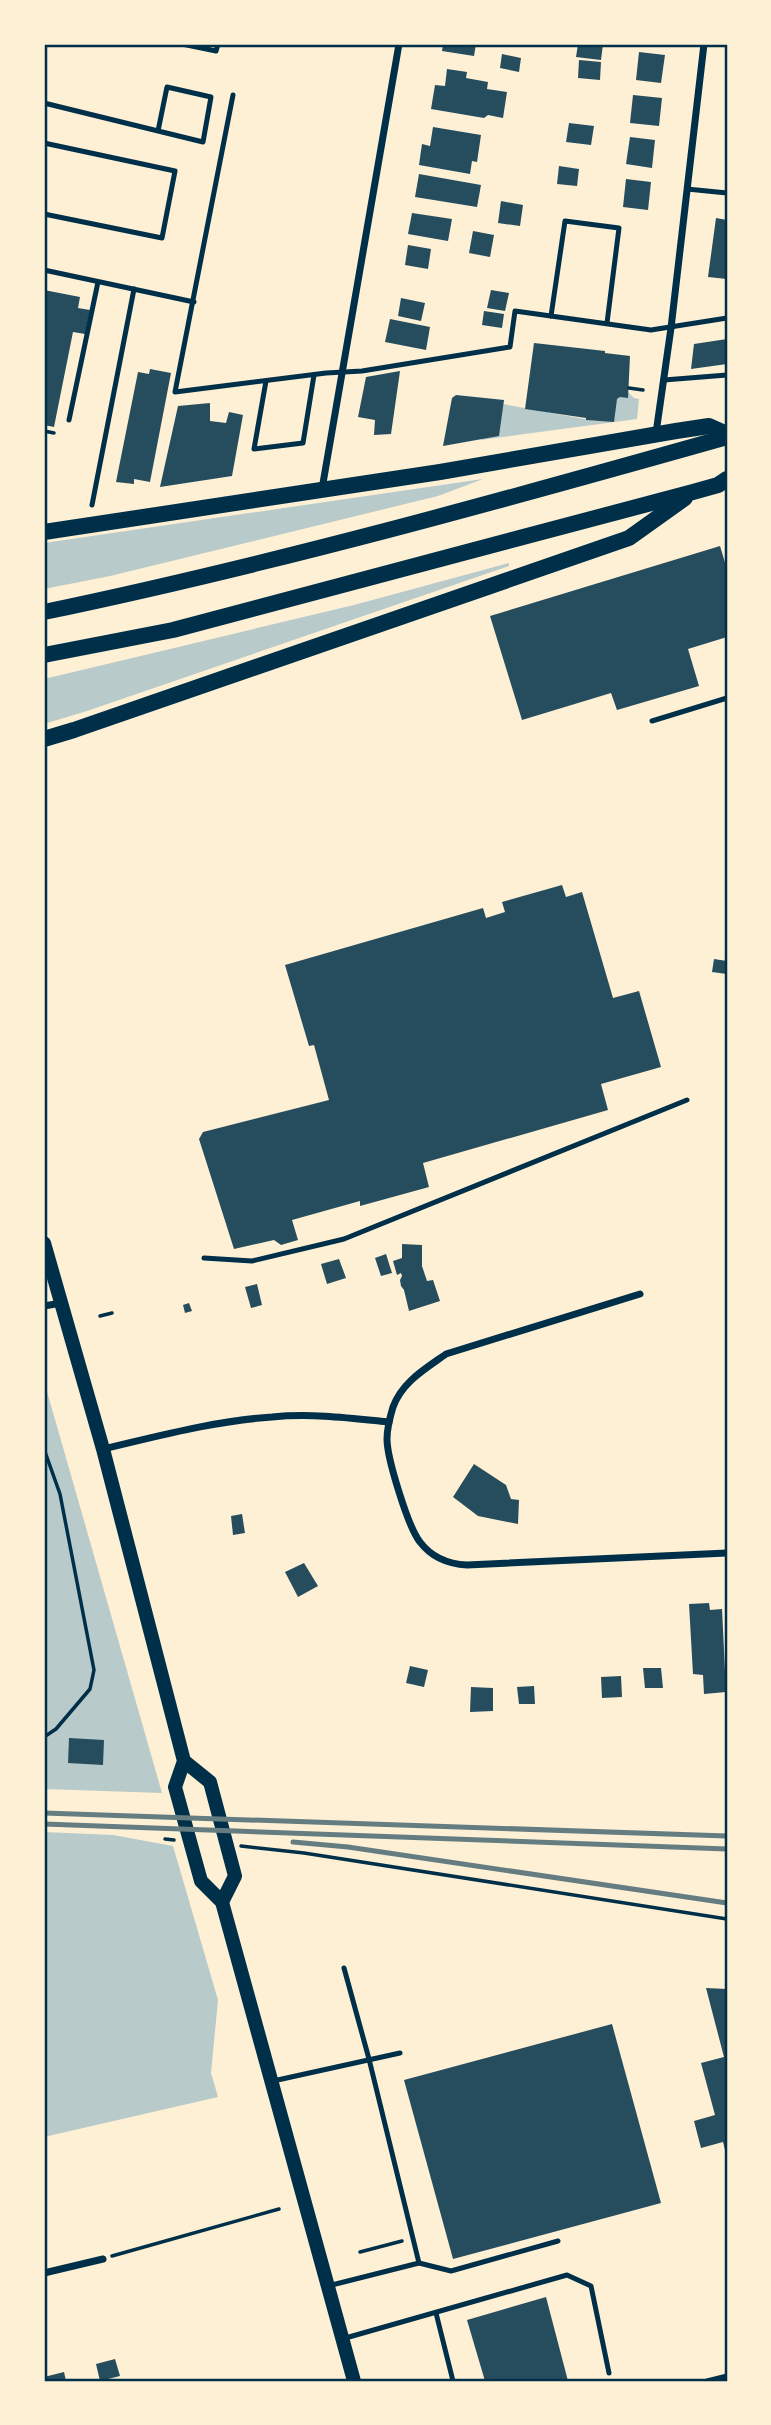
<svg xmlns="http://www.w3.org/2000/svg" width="771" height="2425" font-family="'DejaVu Sans',sans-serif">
<rect width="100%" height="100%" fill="#fdf0d5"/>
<g fill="#b9caca">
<polygon points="628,392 634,398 639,399 637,419 481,440 503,404 595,421 617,399"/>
<polygon points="483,479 438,496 110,576 44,589 44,543"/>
<polygon points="509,563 509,566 87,711 44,724 44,679 354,605"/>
<polygon points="44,1381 162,1793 44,1789"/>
<polygon points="44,1832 113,1835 173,1846 218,2000 211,2073 218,2097 44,2137"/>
</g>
<g fill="#264d5e">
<polygon points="443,44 476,44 474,56 442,51"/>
<polygon points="578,44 603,44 601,60 576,57"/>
<polygon points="639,52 665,55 661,83 636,80"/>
<polygon points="502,54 521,58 519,72 500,68"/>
<polygon points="579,60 601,62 600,80 578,78"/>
<polygon points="447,69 467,72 466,78 488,82 487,89 507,92 503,118 488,115 484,118 431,109 435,85 445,86"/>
<polygon points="633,95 662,98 659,126 630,123"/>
<polygon points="569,123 594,126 591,145 566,142"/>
<polygon points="433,127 481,135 477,162 472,161 470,174 419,165 422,144 430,146"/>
<polygon points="630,137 655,140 652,168 626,164"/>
<polygon points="559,166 579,169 577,186 557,184"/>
<polygon points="419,174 481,185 477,207 415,197"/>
<polygon points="626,179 651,182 648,210 623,207"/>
<polygon points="501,201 523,205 520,226 498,223"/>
<polygon points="412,213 452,219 448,241 408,234"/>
<polygon points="716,218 727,220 727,279 708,277"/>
<polygon points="473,231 494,235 490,257 469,253"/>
<polygon points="408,245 431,249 428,269 405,265"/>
<polygon points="44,290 80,297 78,308 90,310 85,334 73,332 54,427 44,425"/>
<polygon points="491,290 509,293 505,311 487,308"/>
<polygon points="401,298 425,303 421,321 398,316"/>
<polygon points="484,311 504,314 502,328 482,325"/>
<polygon points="390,319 430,327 426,350 385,342"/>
<polygon points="727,339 727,364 691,369 694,344"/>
<polygon points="534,343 605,351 605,353 630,356 628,398 620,397 617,399 614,422 586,420 586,418 525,409"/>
<polygon points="150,369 171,373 150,482 134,479 134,484 116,482 138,372 149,374"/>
<polygon points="400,371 391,434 374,435 375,420 358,417 366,377"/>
<polygon points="456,395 504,400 499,436 443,446 452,398"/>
<polygon points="210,403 210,421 226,423 229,412 243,415 232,476 160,487 178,406"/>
<polygon points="720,546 727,569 727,637 688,649 699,686 617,710 611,693 522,720 490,616"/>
<polygon points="562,885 566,897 582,892 613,998 639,991 661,1067 601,1084 608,1110 423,1163 429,1187 360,1206 360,1201 292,1220 298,1240 281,1245 274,1240 234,1249 199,1139 203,1132 329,1100 314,1045 309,1046 285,965 483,908 486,918 505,912 502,902"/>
<polygon points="714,959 727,961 727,974 712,972"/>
<polygon points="402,1244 422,1245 422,1266 427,1281 433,1280 440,1301 409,1311 404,1290 401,1286 400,1280 402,1276 401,1273 397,1275 393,1261 402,1258"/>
<polygon points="386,1254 392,1273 381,1276 375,1258"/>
<polygon points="339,1259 346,1278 327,1284 321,1264"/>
<polygon points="257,1284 262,1305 251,1308 245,1287"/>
<polygon points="189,1303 192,1311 185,1313 183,1305"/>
<polygon points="474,1464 506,1485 511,1499 519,1500 518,1524 478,1516 453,1497"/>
<polygon points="242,1514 245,1533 233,1535 231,1516"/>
<polygon points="304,1563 318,1586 298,1597 285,1572"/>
<polygon points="709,1603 710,1610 722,1609 726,1692 704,1694 703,1675 693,1674 689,1604"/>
<polygon points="410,1666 428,1670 424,1687 406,1683"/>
<polygon points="643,1668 661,1668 663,1688 645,1688"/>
<polygon points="621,1676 622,1697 602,1698 601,1677"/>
<polygon points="534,1686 535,1704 519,1704 517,1687"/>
<polygon points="471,1687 493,1688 493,1711 470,1712"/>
<polygon points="69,1738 104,1740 103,1765 68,1763"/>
<polygon points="706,1988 727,1989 727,2149 725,2150 723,2142 701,2148 694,2121 715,2115 701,2063 724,2057"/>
<polygon points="612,2024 661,2203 453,2259 404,2080"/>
<polygon points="546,2297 568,2381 485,2381 467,2320"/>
<polygon points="115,2359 120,2376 100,2381 96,2364"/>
<polygon points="64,2372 66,2381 45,2381 44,2377"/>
</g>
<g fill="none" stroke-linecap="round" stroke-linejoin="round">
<g stroke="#003049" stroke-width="3.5">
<polyline points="629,388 643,390"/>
<polyline points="44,431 54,433"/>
<polyline points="100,1316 112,1313"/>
<polyline points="44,1449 60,1494 94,1670 90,1689 56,1729 44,1737"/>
<polyline points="165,1839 174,1840"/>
<polyline points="241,1846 304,1853 727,1919"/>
<polyline points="360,2252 402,2241"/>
<polyline points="112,2256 279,2209"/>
</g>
<g stroke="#003049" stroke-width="5">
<polyline points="182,44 216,51 218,44"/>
<polyline points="233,95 175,392 326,373 362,371 510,347 515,311 651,330 727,318"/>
<polyline points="44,103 203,142 211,97 167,87 158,131"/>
<polyline points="44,143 175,171 162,238 44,214"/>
<polyline points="687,189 727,193"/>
<polyline points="44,270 194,302"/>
<polyline points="551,316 565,221 619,228 607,323"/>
<polyline points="664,380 727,375"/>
<polyline points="266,381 254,449 303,443 314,375"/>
<polyline points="69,420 98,282"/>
<polyline points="92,505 134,289"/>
<polyline points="652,721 727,698"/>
<polyline points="204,1258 252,1261 344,1239 687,1100"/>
<polyline points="273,2081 400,2053"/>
<polyline points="419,2263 451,2271 558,2241"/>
<polyline points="328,2286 419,2263 369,2059 344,1968"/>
<polyline points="436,2313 453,2381"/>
<polyline points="342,2339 567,2275 591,2286 609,2373"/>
<polyline points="707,2381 727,2376"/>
</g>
<g stroke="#003049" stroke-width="7">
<polyline points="656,433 671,328 704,44"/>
<polyline points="322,489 399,44"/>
<path d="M640,1294L446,1354C425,1369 402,1382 393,1407C390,1417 387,1428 387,1439C387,1458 408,1527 420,1542C432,1558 448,1564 467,1565L727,1553"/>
<polyline points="44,1306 61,1303"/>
<path d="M103,1449C159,1436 214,1421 272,1417C311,1413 350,1418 389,1422"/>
<polyline points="44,2273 103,2259"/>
</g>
<g stroke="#003049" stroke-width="14">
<polyline points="44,1243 103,1449 184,1761 175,1787 201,1881 222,1902 354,2381"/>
<polyline points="184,1761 210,1782 235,1876 222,1902"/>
</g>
<g stroke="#003049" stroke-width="16">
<polyline points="44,532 440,472 676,431 709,426 727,434"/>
<path d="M44,612C274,564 500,501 727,437"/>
<polyline points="44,655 173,630 693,492 718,485 727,479"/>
<polyline points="44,739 74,730 629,538 685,498"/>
</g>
<g stroke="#657d81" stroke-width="5">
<polyline points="44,1813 727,1836"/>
<polyline points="44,1824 727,1849"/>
<polyline points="293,1842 348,1847 727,1903"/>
</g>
</g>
<rect width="771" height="2425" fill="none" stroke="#fdf0d5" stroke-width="91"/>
<rect x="46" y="46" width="680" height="2334" fill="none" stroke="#003049" stroke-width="2.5"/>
</svg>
